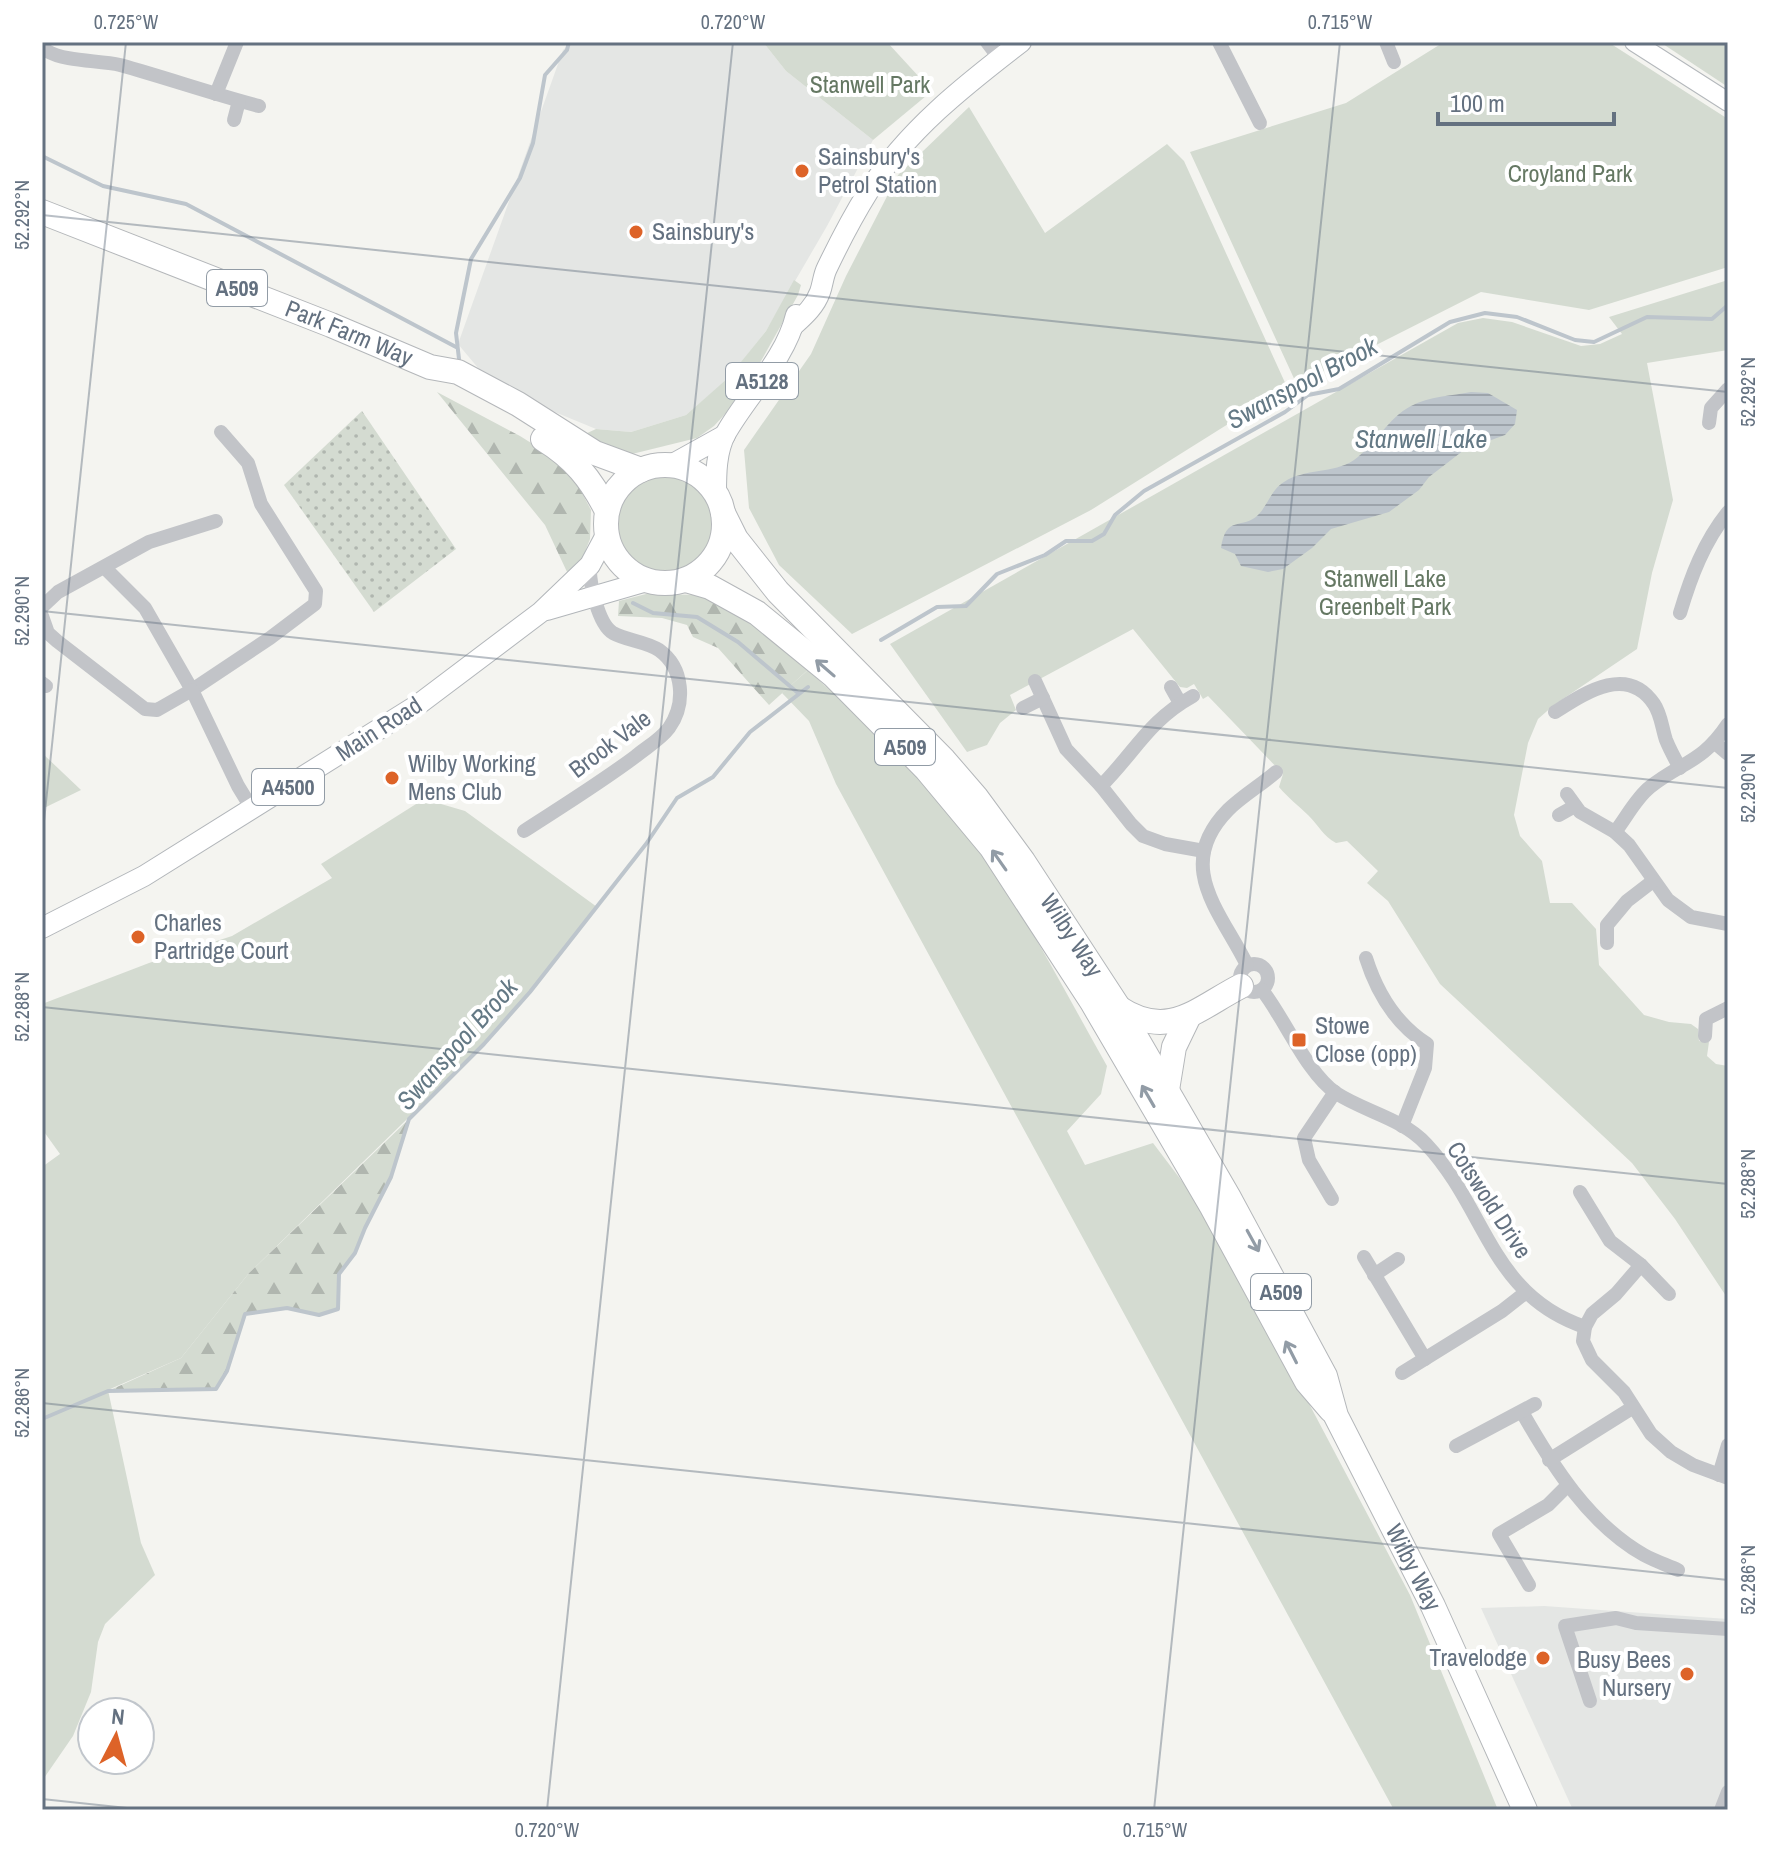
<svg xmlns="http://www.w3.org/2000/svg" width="1770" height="1852" font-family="'Archivo Narrow',sans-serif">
<defs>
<pattern id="forest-firs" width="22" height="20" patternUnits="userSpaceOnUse" patternTransform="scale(2)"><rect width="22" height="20" fill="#d4dbd1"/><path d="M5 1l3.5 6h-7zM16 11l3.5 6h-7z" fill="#b0b6af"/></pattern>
<pattern id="garden-dots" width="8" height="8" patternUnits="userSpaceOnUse" patternTransform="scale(2)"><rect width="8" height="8" fill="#d4dbd1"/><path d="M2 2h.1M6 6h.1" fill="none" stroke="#b0b6af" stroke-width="1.8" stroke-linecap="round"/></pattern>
<pattern id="water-rules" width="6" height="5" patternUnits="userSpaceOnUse" patternTransform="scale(2)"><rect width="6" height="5" fill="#bdc5cc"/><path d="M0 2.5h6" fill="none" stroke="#9da4ab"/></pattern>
</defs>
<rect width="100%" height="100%" fill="#f4f4f0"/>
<g fill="#e4e6e4">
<polygon points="572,42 763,42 786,71 873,140 827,226 766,331 728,379 686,415 631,432 596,429 494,387 458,344 563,50"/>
<polygon points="1544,1606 1728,1619 1728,1810 1573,1810 1481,1608"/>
</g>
<g fill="#d4dbd1">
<polygon points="763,42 887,42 932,91 873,140 786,71"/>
<polygon points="1444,42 1608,42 1728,119 1728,267 1589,310 1481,292 1297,385 1190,152 1346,103"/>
<polygon points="1660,42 1728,42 1728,87"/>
<polygon points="969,107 1045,233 1167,144 1184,161 1287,387 1091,510 852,634 779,565 749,508 744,450 811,354 846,276 898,175"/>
<polygon points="794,280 801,285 798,295 761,361 726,413 714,426 697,438 632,454 583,435 596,429 631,432 686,415 728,378 766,331"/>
<path d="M1728,280V350L1647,363L1673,500L1652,573L1637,649L1554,705L1538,719L1528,743L1514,815L1520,836L1542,861L1550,903H1572L1596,929L1599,965L1644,1015L1669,1022L1691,1024L1698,1029L1699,1041L1709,1042L1707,1056L1716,1064L1728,1066V1299L1675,1219L1632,1163L1440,984L1388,901L1367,883L1378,871L1347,841L1336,843C1323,836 1319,826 1308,815C1298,805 1288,798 1279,787L1283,774L1208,696L1203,699L1194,684L1187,688L1180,687L1133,629L1010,695L1016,710L1000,723L987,745L967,752L890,644L1458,323L1483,318L1512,322L1581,346L1600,344L1622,334L1609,317Z"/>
<circle cx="666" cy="522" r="52"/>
<path d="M808,670C869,726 930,784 979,851C1028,917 1066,994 1107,1066L1101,1094L1067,1131L1085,1165L1153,1143L1197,1201L1286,1360L1410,1595L1498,1810H1394L836,784L809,721L782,693Z"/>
<polygon points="42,753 81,790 42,809"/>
<polygon points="424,799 465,811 597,907 530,992 484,1044 249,1273 181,1358 108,1390 141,1543 155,1575 105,1624 98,1642 91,1692 73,1736 42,1781 42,1167 60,1154 42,1129 42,1004 149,963 232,936 332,878 321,864"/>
</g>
<g fill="url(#forest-firs)">
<polygon points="437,392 520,436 568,466 591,510 590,539 581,562 568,574 545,525"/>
<polygon points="646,594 706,595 763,626 810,668 769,705 718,648 693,637 687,625 662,618 618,616 619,601"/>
<polygon points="409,1119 391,1177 365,1228 355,1253 339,1274 338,1309 319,1315 287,1308 245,1314 227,1371 216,1389 108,1391 181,1358 249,1273"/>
</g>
<polygon fill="url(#garden-dots)" points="362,411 456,549 374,612 284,485"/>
<path fill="url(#water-rules)" d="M1471,392L1488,393L1517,410L1515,424L1505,435L1464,450L1429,477L1419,490L1389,512L1331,529L1312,548L1283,569L1268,572L1241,566L1235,554L1221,548C1226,514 1243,530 1258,515C1268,505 1271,490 1284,482C1305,468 1333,474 1354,460C1376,444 1388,418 1411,406C1429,396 1452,396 1471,392Z"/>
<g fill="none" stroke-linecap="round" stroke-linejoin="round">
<g stroke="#bdc5cc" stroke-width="4">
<polyline points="42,156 103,186 186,204 456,347"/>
<polyline points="459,359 456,333 471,259 520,178 533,143 545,75 567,50 569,42"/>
<polyline points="633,603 653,613 697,617 738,642 798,693"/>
<polyline points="881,640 937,607 966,606 997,574 1045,555 1066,541 1092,541 1104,534 1115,515 1144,491 1285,412 1308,395 1339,389 1450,322 1485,313 1517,317 1575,340 1594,342 1647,317 1712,319 1728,305"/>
<polyline points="42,1419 108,1391 216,1389 227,1371 245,1314 287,1308 319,1315 338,1309 339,1274 355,1253 365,1228 391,1177 409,1119 484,1044 530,992 646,844 677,798 713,777 750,732 808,687"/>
</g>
<g stroke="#b4b8bc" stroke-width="20">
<polyline id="secondary" points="1634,42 1728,102"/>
</g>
<g stroke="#b2b6ba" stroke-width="22">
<g id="primary">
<path d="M794,325C805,315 815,306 820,292C823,284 823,276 827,268C839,243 853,216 868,192C906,131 965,85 1021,42"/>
<polyline points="671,465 725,435"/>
<path d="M716,494C716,474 716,451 726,433C748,394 785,360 796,315"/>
<polyline points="547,610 647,581"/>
<polyline points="42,928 144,876 419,704 541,612 590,565 606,535"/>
</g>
</g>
<g stroke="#b4b7ba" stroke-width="26">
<g id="highway">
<path id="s1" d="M42,212L331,325L430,367L458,372L518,404L595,453L641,470"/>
<path d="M543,439C574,458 591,479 607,511"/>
<circle cx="665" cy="524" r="59"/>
<path id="s2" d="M723,513L736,539L778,592L944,760L976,797L1023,861L1119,1008L1228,1196L1325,1376L1336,1416L1433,1606L1525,1810"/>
<polyline points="686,580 710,587 757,613 834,676 926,769 991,847 1092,1002 1212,1207 1307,1382 1331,1410"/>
<path d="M1119,1008C1169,1041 1198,1008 1241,986"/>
<polyline points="1167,1090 1174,1047 1188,1018"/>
</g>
</g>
<g stroke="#c2c4c8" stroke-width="14">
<polyline points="987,42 1000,59"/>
<polyline points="1219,42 1260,123"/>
<polyline points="1386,42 1394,62"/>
<path d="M47,51C66,62 98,60 120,65C167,78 213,94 259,106"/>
<polyline points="216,94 237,42"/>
<polyline points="234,120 239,101"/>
<polyline points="1709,423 1711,408 1728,389"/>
<polyline points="105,568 145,608 192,690 270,638 315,604 316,591 261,504 248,463 221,432"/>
<polyline points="42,607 58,592 149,542 216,521"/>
<path d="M1680,613C1691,576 1704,542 1728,512"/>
<polyline points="42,616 48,633 57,641 145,709 157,710 192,690 238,786 252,809"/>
<polyline points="1035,681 1066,749 1101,786 1131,824 1143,836 1165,844 1204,851"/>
<polyline points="42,683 46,686"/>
<polyline points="1171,687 1180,703"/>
<polyline points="1023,708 1043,698"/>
<path d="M1555,712C1585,693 1627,664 1654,704C1661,714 1662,728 1666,740C1670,750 1675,759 1680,768"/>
<polyline points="1715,743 1728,754"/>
<path d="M1101,786C1136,751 1148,721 1193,696"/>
<polyline points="1567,794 1580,812 1615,832 1629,845 1668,900 1691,917 1728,924"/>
<polyline points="1559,815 1575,806"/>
<path d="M524,831C561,807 600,783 636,756C647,747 661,739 669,728C686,704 684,668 659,650C645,641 628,641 613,633C598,624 589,582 590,565"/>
<path d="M1615,832C1626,818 1636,798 1650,787C1683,761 1702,763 1728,724"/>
<polyline points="1607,943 1607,925 1627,901 1653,881"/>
<path d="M1366,958C1377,993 1396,1024 1427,1044L1425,1068L1402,1126"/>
<circle cx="1254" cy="978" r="14"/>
<path d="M1247,965C1221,912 1173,866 1228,810C1242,796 1261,785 1276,772"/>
<path d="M1262,990C1285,1019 1306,1072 1336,1093C1365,1112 1402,1118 1426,1144C1487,1209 1490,1295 1585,1327"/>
<polyline points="1705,1036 1706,1019 1728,1008"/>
<polyline points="1580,1192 1610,1241 1641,1265 1669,1294"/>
<polyline points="1332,1199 1309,1160 1304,1138 1335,1092"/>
<polyline points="1364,1257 1425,1359"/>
<polyline points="1641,1265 1616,1294 1592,1314 1585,1327 1583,1341 1592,1360 1624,1392 1651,1434 1671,1452 1693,1465 1728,1478"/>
<polyline points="1374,1275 1398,1259"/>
<polyline points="1402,1373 1502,1311 1525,1293"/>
<path d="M1522,1412C1552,1465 1589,1524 1644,1555C1655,1561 1667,1565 1678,1570"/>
<polyline points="1456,1446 1535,1404"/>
<polyline points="1549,1460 1632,1408"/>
<polyline points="1719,1475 1728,1445"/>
<polyline points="1529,1585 1499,1534 1548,1505 1567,1486"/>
<polyline points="1590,1701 1565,1626 1616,1618 1636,1623 1728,1629"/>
<polyline points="1721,1810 1728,1792"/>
</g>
<use href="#secondary" stroke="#fff" stroke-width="18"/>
<use href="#primary" stroke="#fff" stroke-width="20"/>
<use href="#highway" stroke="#fff" stroke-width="24"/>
</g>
<defs><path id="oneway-shaft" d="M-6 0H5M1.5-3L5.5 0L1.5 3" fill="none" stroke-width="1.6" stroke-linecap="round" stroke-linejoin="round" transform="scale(2)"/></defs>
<g stroke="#929ca6">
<use href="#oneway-shaft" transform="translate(825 668) rotate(-139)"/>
<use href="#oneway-shaft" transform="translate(999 860) rotate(-125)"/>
<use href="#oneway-shaft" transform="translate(1148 1096) rotate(-120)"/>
<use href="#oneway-shaft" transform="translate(1253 1241) rotate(61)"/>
<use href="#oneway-shaft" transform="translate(1291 1352) rotate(-117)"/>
</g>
<path fill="none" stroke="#647180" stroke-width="2" stroke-opacity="0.45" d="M42,215L1728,392M42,611L1728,788M42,840L126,42M42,1007L1728,1184M42,1403L1728,1580M42,1799L146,1810M547,1810L733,42M1154,1810L1340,42"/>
<g fill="#dd6328" stroke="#fff" stroke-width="3">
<circle cx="802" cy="171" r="8"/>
<circle cx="636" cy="232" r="8"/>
<circle cx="392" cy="778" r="8"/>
<circle cx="138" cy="937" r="8"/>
<rect x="1291" y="1032" width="16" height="16" rx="4"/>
<circle cx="1543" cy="1658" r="8"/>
<circle cx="1687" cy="1674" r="8"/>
</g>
<g text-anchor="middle" stroke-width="8" stroke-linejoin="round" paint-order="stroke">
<g fill="#fff" stroke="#929ca6" stroke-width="2">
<rect x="207" y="270" width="60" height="36" rx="6"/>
<rect x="726" y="363" width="72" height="36" rx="6"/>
<rect x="875" y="729" width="60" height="36" rx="6"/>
<rect x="252" y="769" width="72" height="36" rx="6"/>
<rect x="1251" y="1274" width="60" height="36" rx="6"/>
</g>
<g font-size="22" font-weight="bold" fill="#647180">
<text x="237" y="296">A509</text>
<text x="762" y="389">A5128</text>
<text x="905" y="755">A509</text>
<text x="288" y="795">A4500</text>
<text x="1281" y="1300">A509</text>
</g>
<g font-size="24" fill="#657863" stroke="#fff">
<text x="870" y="93">Stanwell Park</text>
<text x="1570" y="182">Croyland Park</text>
<text x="1385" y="587">Stanwell Lake<tspan x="1385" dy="28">Greenbelt Park</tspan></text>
</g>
<g font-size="24" fill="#647180" stroke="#fff" text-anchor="start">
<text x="818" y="165">Sainsbury's<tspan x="818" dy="28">Petrol Station</tspan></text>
<text x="652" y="240">Sainsbury's</text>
<text x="408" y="772">Wilby Working<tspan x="408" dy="28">Mens Club</tspan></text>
<text x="154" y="931">Charles<tspan x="154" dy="28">Partridge Court</tspan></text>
<text x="1315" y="1034">Stowe<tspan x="1315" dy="28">Close (opp)</tspan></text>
<text x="1527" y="1666" text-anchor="end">Travelodge</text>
<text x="1671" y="1668" text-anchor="end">Busy Bees<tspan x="1671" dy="28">Nursery</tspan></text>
</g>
<g font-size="24" fill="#647180" stroke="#fff">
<text dy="8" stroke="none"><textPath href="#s1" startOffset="330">Park Farm Way</textPath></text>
<text transform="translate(379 729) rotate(-33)" y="8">Main Road</text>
<text transform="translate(610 744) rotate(-37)" y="8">Brook Vale</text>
<text dy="8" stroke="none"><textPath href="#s2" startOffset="550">Wilby Way</textPath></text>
<text transform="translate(1489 1200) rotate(57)" y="8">Cotswold Drive</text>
<text dy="8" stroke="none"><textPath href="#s2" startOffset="1270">Wilby Way</textPath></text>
</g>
<g font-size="26" font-style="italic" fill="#647985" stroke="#fff">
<text transform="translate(1302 383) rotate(-28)" y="9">Swanspool Brook</text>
<text x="1421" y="448">Stanwell Lake</text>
<text transform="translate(457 1044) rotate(-48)" y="9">Swanspool Brook</text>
</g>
</g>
<rect width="1770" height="1852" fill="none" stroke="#ffffff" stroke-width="88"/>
<g transform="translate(116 1736) rotate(6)"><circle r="38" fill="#ffffff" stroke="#c1c6cc" stroke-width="2"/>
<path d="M0-6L14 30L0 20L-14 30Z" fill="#dd6328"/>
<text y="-12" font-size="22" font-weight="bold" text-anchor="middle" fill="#647180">N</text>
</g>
<path d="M1438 112v12h176v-12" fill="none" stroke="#647180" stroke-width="4"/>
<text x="1450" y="112" font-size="24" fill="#647180" stroke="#ffffff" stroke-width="6" paint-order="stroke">100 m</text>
<rect x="44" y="44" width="1682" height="1764" fill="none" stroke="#647180" stroke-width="3"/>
<g font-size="20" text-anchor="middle" fill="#647180">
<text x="126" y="29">0.725°W</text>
<text x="733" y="29">0.720°W</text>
<text x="1340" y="29">0.715°W</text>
<text transform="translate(22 215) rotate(-90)" y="7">52.292°N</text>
<text transform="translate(1748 392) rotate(-90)" y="7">52.292°N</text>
<text transform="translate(22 611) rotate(-90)" y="7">52.290°N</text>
<text transform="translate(1748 788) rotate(-90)" y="7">52.290°N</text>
<text transform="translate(22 1007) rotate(-90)" y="7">52.288°N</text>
<text transform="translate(1748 1184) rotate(-90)" y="7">52.288°N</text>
<text transform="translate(22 1403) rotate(-90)" y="7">52.286°N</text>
<text transform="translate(1748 1580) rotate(-90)" y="7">52.286°N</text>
<text x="547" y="1837">0.720°W</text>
<text x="1155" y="1837">0.715°W</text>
</g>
</svg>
